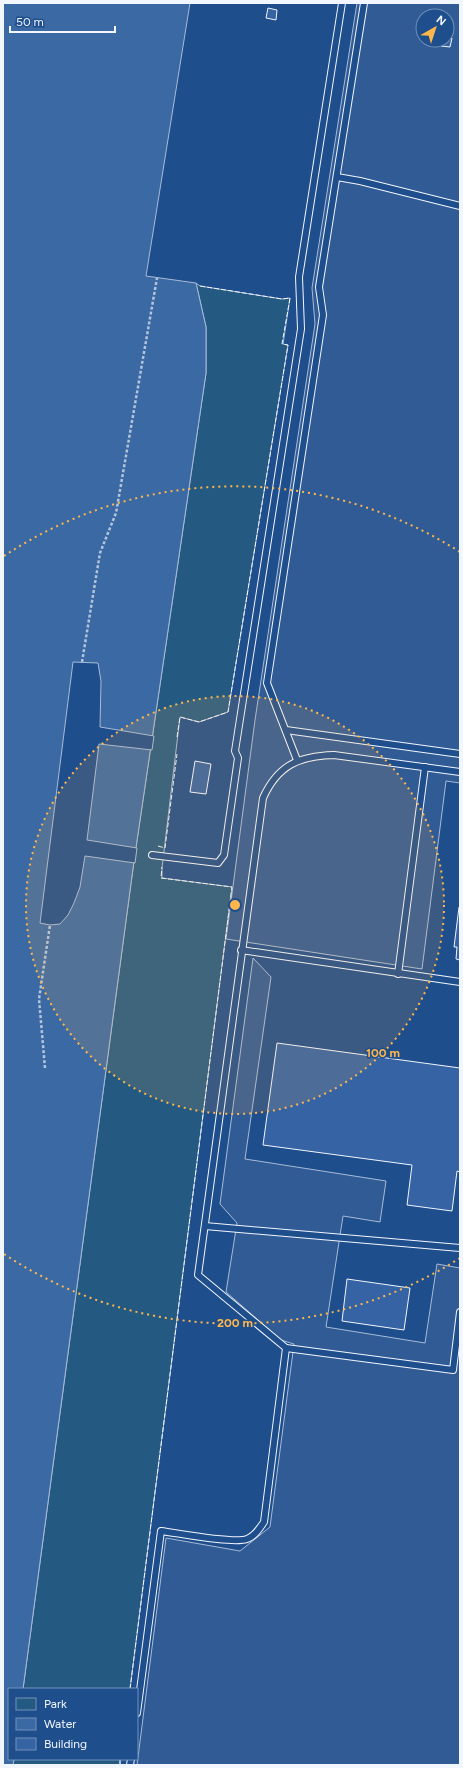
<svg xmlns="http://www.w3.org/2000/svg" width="463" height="1768" font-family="Figtree,sans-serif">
<rect width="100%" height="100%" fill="#1f4e8c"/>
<g fill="#245a82" stroke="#a8bbd7">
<polygon points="196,283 200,286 282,299 290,298 283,344 288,345 228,712 199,722 180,717 162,868 162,878 232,887 130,1689 23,1689 134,861 206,373 206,327"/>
<polygon points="14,1759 120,1759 120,1765 13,1765"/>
</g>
<g fill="#305b95" stroke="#a8bbd7" fill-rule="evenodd">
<path d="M357,3H460V783L446,781L422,969L226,939L255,720L315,324L312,288ZM423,16H447V40H423Z"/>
<polygon points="253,958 271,977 245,1159 386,1181 380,1222 343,1216 326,1327 425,1343 437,1264 460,1268 460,1765 137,1765 166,1538 240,1551 270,1527 294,1344 281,1340 226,1292 237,1223 220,1204"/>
</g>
<polygon fill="#3b69a3" stroke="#a8bbd7" points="3,3 190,3 146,276 196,283 206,327 206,373 134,861 23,1689 9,1689 9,1759 14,1759 13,1765 3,1765"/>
<polygon fill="#1f4e8c" stroke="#a8bbd7" points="73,662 98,663 101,681 100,727 154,736 152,750 99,744 87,840 137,848 135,863 85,856 80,887 74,903 68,915 60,924 50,925 40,923"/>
<g fill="#3563a3" stroke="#f2f6ff">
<polygon points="268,8 277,10 276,20 266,18"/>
<polygon points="447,37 452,38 450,47 441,46 442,40 447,40"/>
<polygon points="195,761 211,764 206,794 190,792"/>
<polygon points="459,907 460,908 460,960 456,959 457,947 454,947"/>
<polygon points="277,1043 460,1068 460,1172 457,1171 452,1211 407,1205 412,1165 263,1145"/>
<polygon points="347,1279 410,1288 404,1330 342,1321"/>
</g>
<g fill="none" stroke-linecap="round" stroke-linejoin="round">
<g stroke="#f2f6ff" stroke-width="8">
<g id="lane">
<polyline points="337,177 360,181 460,206"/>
<polyline points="286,730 460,754"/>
<polyline points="297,760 267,683 323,315 319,287 364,3"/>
<polyline points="152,855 218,863 224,855 238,758 235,751 301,329 299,277 342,3"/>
<polyline points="241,950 460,982"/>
<polyline points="398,974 425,767"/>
<polyline points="205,1226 460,1248"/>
<polyline points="286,1348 453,1370 460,1312"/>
<path d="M137,1713L161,1531C178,1533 233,1544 247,1539C255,1536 259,1529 264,1522L286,1348L198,1275L263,798C278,765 299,756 334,755L460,772"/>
<polyline points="130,1765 131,1759"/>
</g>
</g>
<g stroke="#b3c4dc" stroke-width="2.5" stroke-dasharray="3 2" stroke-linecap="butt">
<polyline points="82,662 100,553 116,513 157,278"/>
<polyline points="45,1068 39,999 50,925"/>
</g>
<use href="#lane" stroke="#1f4e8c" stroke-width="6"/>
<g stroke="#f2f6ff" stroke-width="1" stroke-dasharray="5 2" stroke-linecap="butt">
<polyline points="177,737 180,717 199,722 228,712 288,345 282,344 290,298 282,299 200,286"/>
<polyline points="158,846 165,848 177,754"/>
<polyline points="130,1689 232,887 161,878 162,867"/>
<polyline points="120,1765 120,1759"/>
</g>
</g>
<circle cx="235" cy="905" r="209" fill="#ffb74d" fill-opacity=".12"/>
<g fill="none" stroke="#ffb74d" stroke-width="2" stroke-dasharray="2 4">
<circle cx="235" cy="905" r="209"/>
<path d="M460 1258A418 418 0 0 1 4 1254M4 556A418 418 0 0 1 460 552"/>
</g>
<circle cx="235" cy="905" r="6" fill="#ffb74d" stroke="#1f4e8c" stroke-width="2"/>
<g font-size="12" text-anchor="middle" font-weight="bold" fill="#ffb74d" stroke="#1f4e8c" stroke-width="3" stroke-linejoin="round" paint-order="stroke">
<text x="383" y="1057">100 m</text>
<text x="235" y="1327">200 m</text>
</g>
<rect width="463" height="1768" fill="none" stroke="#f2f6ff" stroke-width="8"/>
<rect x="8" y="1688" width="130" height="72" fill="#1f4e8c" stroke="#7391ba"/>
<rect x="16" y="1698" width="20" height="12" fill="#245a82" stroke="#7391ba"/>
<text x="44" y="1708" font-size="12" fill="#f2f6ff">Park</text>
<rect x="16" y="1718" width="20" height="12" fill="#3b69a3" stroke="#7391ba"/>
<text x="44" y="1728" font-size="12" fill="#f2f6ff">Water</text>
<rect x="16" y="1738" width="20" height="12" fill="#3563a3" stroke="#7391ba"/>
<text x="44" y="1748" font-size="12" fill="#f2f6ff">Building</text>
<g transform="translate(435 28) rotate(39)"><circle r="19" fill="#1f4e8c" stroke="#7391ba"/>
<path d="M0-3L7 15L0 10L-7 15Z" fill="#ffb74d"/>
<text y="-6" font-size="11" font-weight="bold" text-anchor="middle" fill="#f2f6ff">N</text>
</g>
<path d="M10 26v6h105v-6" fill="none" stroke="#f2f6ff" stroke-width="2"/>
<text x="16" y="26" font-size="12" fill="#f2f6ff" stroke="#1f4e8c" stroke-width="3" paint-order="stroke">50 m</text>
</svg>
